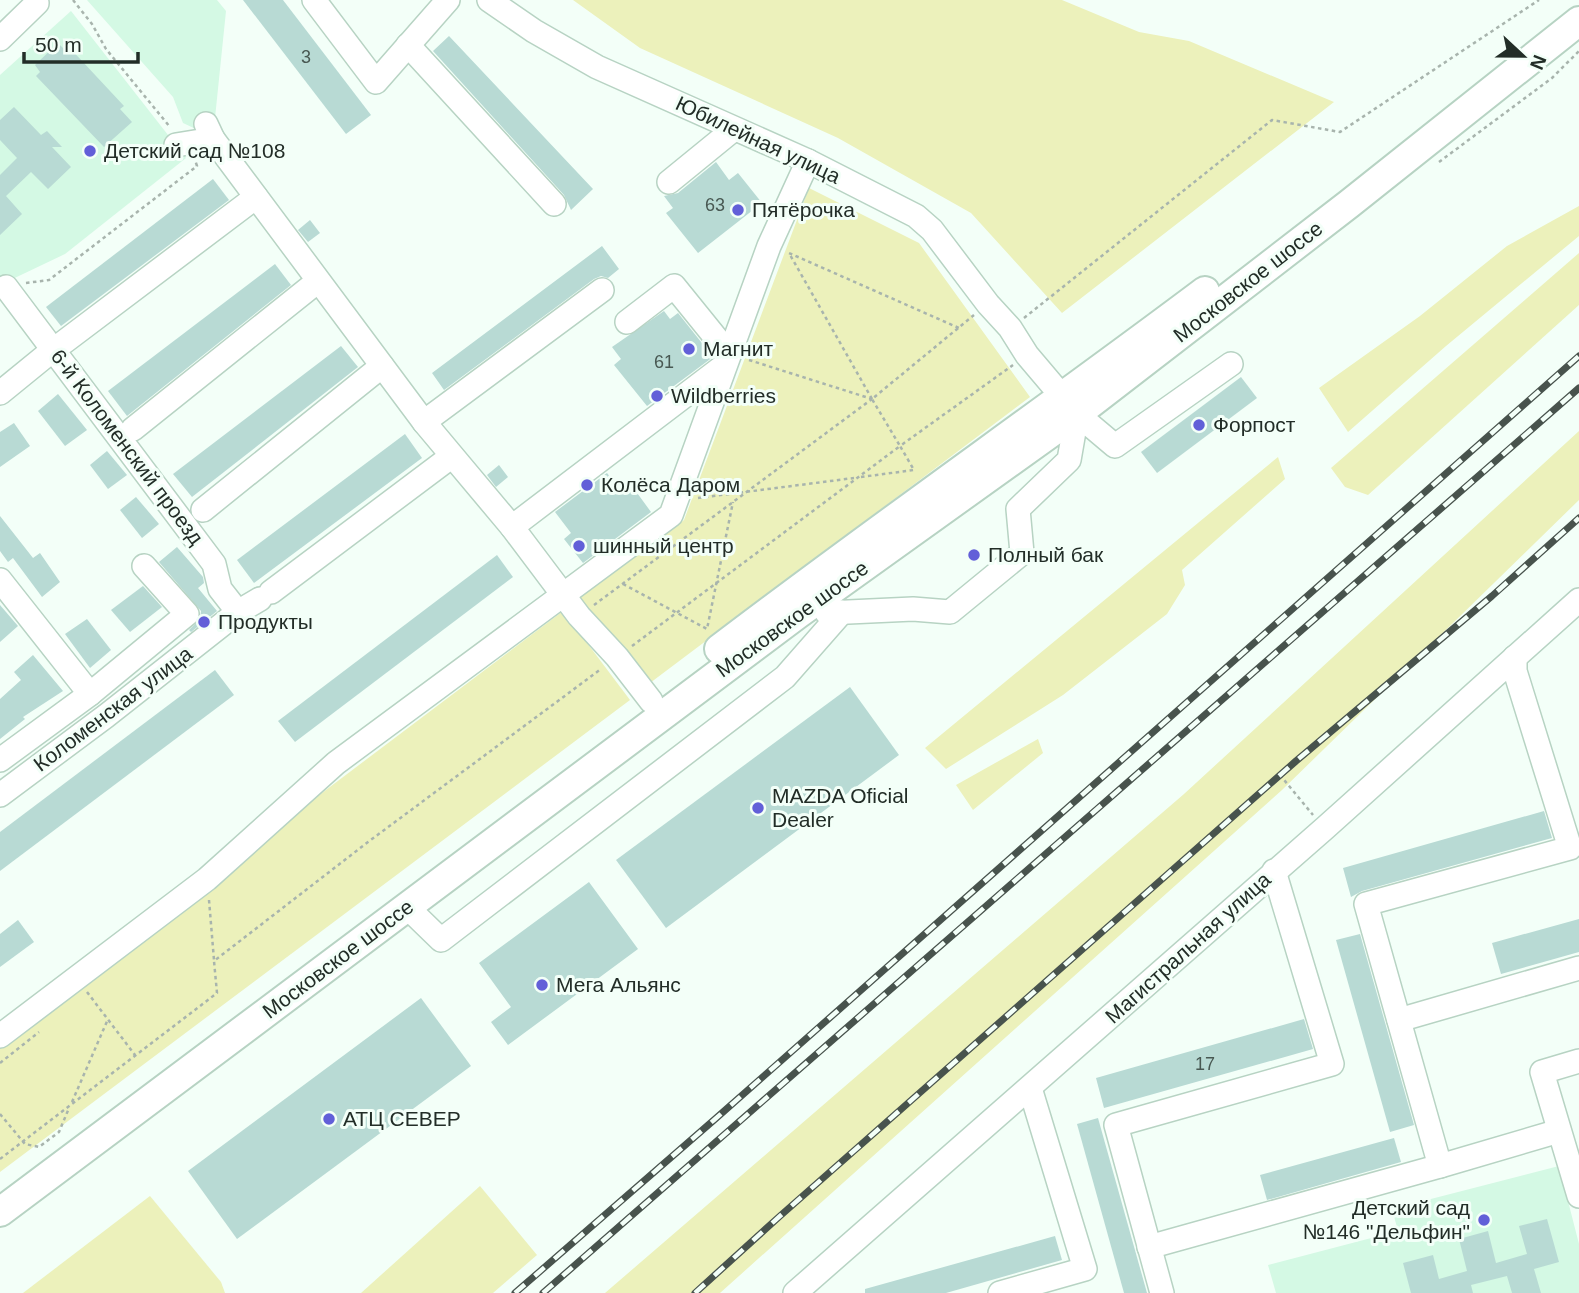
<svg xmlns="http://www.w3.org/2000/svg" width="1579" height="1293" font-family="Arial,sans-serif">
<rect width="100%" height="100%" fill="#f3fff8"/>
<g fill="#d4f9e4">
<polygon points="87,0 217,0 226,11 215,118 198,130 183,123 173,97"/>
<polygon points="71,11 186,158 65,254 0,285 0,75"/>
<polygon points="1559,1166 1579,1244 1579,1293 1276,1293 1268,1265 1398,1231 1392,1209"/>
</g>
<g fill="#ecf1bb">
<polygon points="573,0 1062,0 1139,32 1189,41 1334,102 1062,313 971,213 838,138 640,48"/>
<polygon points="809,188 919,243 1030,397 646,686 579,598 684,520"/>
<polygon points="1579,206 1579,236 1446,346 1348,432 1319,388 1420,316 1507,246"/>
<polygon points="1579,253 1579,305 1368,495 1345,487 1331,468"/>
<polygon points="1579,431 1579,500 1282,790 720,1293 605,1293 1184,794"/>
<polygon points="1278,457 1285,479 1182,570 1185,585 1167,614 1063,695 946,769 925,748"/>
<polygon points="563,611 630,700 0,1172 0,1036"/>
<polygon points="1038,739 1043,753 973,810 956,785"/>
<polygon points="480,1186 537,1255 493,1293 361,1293"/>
<polygon points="150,1196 221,1282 225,1293 23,1293"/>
</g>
<g fill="#b8dad4">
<polygon points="243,0 283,0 371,115 346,134"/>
<polygon points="449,36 593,189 571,210 564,195 433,51"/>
<polygon points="58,43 64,49 68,46 124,106 120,109 132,122 104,147 36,76 40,72 35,65"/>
<polygon points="14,107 41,135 47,131 62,147 52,147 71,167 48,189 31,172 6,196 22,214 0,235 0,175 17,158 0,140 0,120"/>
<polygon points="716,162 729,180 738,173 762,203 698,253 666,213 673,208 664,196 678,193"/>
<polygon points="213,179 229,200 61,326 46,307"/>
<polygon points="310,220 320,233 308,242 298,230"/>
<polygon points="602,246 619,269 608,278 601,276 594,279 444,390 432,373"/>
<polygon points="275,264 291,285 127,416 108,391"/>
<polygon points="664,311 670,319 678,313 713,357 647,406 614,365 621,359 612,347"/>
<polygon points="341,346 358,367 192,497 173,474"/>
<polygon points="1241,377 1257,398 1157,473 1141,452"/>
<polygon points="58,394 87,430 65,446 38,411"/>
<polygon points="14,423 30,446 0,467 0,432"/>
<polygon points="405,434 422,458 254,583 237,560"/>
<polygon points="107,451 127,475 108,489 90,465"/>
<polygon points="499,465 508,477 496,487 487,475"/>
<polygon points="607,473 623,494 632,486 651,512 583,563 564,539 571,533 555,512"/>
<polygon points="136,497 159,524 142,538 120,510"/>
<polygon points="0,516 33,558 40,553 60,582 42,597 13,558 8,562 0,551"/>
<polygon points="177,547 203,577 204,583 198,588 217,611 191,632 189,630 200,619 201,611 159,562"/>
<polygon points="497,555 513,577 295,742 278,721"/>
<polygon points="143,586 162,607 130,632 111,610"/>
<polygon points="0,605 18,626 0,642"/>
<polygon points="87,619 111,650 90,668 65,634"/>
<polygon points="33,655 63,691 23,717 25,719 0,739 0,699 21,680 14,672"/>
<polygon points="215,670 234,695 0,871 0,832"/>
<polygon points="850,687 899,755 666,928 616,860"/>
<polygon points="1544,811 1552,838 1362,891 1351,897 1343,868"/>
<polygon points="589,882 638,949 508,1045 491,1022 511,1007 479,963"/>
<polygon points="1579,919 1579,952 1501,974 1492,943"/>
<polygon points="18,920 34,942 0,967 0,934"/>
<polygon points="1360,934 1414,1125 1390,1132 1336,940"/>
<polygon points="421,998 471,1066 237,1239 188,1171"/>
<polygon points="1304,1019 1313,1049 1104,1108 1096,1078"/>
<polygon points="1098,1118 1147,1293 1124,1293 1077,1124"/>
<polygon points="1394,1138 1401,1162 1267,1200 1260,1175"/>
<polygon points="1547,1219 1559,1262 1534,1269 1541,1293 1512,1293 1507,1276 1471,1285 1473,1293 1411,1293 1403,1263 1433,1255 1439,1279 1467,1271 1459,1239 1488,1231 1496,1263 1527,1254 1519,1226"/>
<polygon points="1055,1236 1062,1260 946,1293 865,1293 865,1289"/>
</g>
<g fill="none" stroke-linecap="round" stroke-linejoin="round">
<g stroke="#b7d3c3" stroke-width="26">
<g id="minor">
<polyline points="314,0 376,82 448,0"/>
<polyline points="489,0 534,31 597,67 808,161 916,216 932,230 988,304 1010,328 1027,355 1077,414 1115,446 1231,364"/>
<polyline points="0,39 37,3"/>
<polyline points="408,45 554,204"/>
<polyline points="206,124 213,139 424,422 512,527 579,616 617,657 651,701"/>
<polyline points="176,145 213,139"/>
<polyline points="669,182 734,129"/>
<polyline points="6,287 214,564 220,589 238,612"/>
<polyline points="627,322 674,286 729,354"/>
<polyline points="64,342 256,197"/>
<polyline points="0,393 54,349"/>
<polyline points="424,422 602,290"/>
<polyline points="133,429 318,281"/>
<polyline points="203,510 382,366"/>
<polyline points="512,527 725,365"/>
<polyline points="0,580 90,694 0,760"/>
<polyline points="271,592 452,456"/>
<polyline points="827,613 913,609 950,612 1022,553 1018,509 1069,460 1077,414"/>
<polyline points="90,694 187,614 144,566"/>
<polyline points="0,795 106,716 238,612 260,599"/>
<polyline points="407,907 441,940 785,677 842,612"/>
<polyline points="1399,1020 1579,968"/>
<polyline points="0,1036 207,879 336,763 671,515 769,246 808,161"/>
<polyline points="1579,1061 1542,1072 1579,1196"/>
<polyline points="1440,1166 1559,1131"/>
<polyline points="1149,1247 1440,1166 1366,904 1570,848 1515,671 1515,657"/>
<polyline points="795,1293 1325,828 1579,600"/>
<polyline points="1000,1293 1085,1269 1030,1088"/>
<polyline points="1162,1293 1116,1125 1332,1064 1274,871"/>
</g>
</g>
<g stroke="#b7d3c3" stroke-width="32">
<g id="major">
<path d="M719,649C879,527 1044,412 1205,291"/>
<polyline points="0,1212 798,614 1077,414 1349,204 1579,21"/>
</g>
</g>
<g stroke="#a8b4ad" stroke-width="2.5" stroke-dasharray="3.5 3.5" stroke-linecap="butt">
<polyline points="73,0 92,24 106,49 170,127"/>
<polyline points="1439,162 1552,78 1579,51"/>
<polyline points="26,283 49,280 197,166 195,160"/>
<polyline points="1024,318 1272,120 1340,132 1539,0"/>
<polyline points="749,360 872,399"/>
<polyline points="872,399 789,253 959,328"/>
<polyline points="861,477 914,470 900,446 1013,365"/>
<polyline points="698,498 854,478"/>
<polyline points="623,584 707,629 733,502"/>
<polyline points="594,605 872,399"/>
<polyline points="632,646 900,446 872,399 974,315"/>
<polyline points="1280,775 1313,815"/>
<polyline points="209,900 214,960"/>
<polyline points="87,992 135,1055"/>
<polyline points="0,1063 39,1032"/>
<polyline points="72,1102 108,1019"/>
<polyline points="0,1114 25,1144 39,1147 59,1132 69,1108"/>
<polyline points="0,1159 217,993 214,961 368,842 601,669"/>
</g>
<use href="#minor" stroke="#fff" stroke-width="23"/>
<use href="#major" stroke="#fff" stroke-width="28"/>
<g stroke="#48534d" stroke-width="7">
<g id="rail">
<polyline points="515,1293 714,1120 1579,356"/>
<polyline points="543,1293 1579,388"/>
<polyline points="695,1293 780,1216 1296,761 1492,596 1579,518"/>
</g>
</g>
<use href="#rail" stroke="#f3fff8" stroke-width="4.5" stroke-dasharray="13" stroke-linecap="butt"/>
</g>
<g fill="#625fd8" stroke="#f3fff8" stroke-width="2.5">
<circle cx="90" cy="151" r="7"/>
<circle cx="738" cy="210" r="7"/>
<circle cx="689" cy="349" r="7"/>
<circle cx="657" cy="396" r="7"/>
<circle cx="1199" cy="425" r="7"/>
<circle cx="587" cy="485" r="7"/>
<circle cx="579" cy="546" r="7"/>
<circle cx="974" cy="555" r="7"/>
<circle cx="204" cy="622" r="7"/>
<circle cx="758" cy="808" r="7"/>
<circle cx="542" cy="985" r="7"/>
<circle cx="329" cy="1119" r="7"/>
<circle cx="1484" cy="1220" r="7"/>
</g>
<g text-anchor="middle" stroke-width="6" stroke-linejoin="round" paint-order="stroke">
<g font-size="18" fill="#485852">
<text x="306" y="63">3</text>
<text x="715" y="211">63</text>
<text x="664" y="368">61</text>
<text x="1205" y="1070">17</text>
</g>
<g font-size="21" fill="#222d27" stroke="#f3fff8">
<text transform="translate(758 140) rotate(25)" y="7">Юбилейная улица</text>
<text transform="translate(1248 282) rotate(-38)" y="7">Московское шоссе</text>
<text transform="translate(127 447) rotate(53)" y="7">6-й Коломенский проезд</text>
<text transform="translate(792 619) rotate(-36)" y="7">Московское шоссе</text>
<text transform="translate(113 709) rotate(-37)" y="7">Коломенская улица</text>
<text transform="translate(1188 948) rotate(-42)" y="7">Магистральная улица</text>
<text transform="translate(338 959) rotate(-37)" y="7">Московское шоссе</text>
</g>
<g font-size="21" fill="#222d27" stroke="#f3fff8" text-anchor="start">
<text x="104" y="158">Детский сад №108</text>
<text x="752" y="217">Пятёрочка</text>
<text x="703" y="356">Магнит</text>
<text x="671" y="403">Wildberries</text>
<text x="1213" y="432">Форпост</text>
<text x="601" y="492">Колёса Даром</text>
<text x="593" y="553">шинный центр</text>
<text x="988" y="562">Полный бак</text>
<text x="218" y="629">Продукты</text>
<text x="772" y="803">MAZDA Oficial<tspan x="772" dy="24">Dealer</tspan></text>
<text x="556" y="992">Мега Альянс</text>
<text x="343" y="1126">АТЦ СЕВЕР</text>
<text x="1470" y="1215" text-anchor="end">Детский сад<tspan x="1470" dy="24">№146 "Дельфин"</tspan></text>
</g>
</g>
<g transform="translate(1523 56) rotate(112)" stroke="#f3fff8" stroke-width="5" paint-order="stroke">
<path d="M0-5L12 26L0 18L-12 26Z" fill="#222d27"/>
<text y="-10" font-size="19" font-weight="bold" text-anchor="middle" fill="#222d27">N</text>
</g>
<path d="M24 52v10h114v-10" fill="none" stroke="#222d27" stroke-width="3.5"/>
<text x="35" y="52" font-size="21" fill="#222d27" stroke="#f3fff8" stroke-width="5" paint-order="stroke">50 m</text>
</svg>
